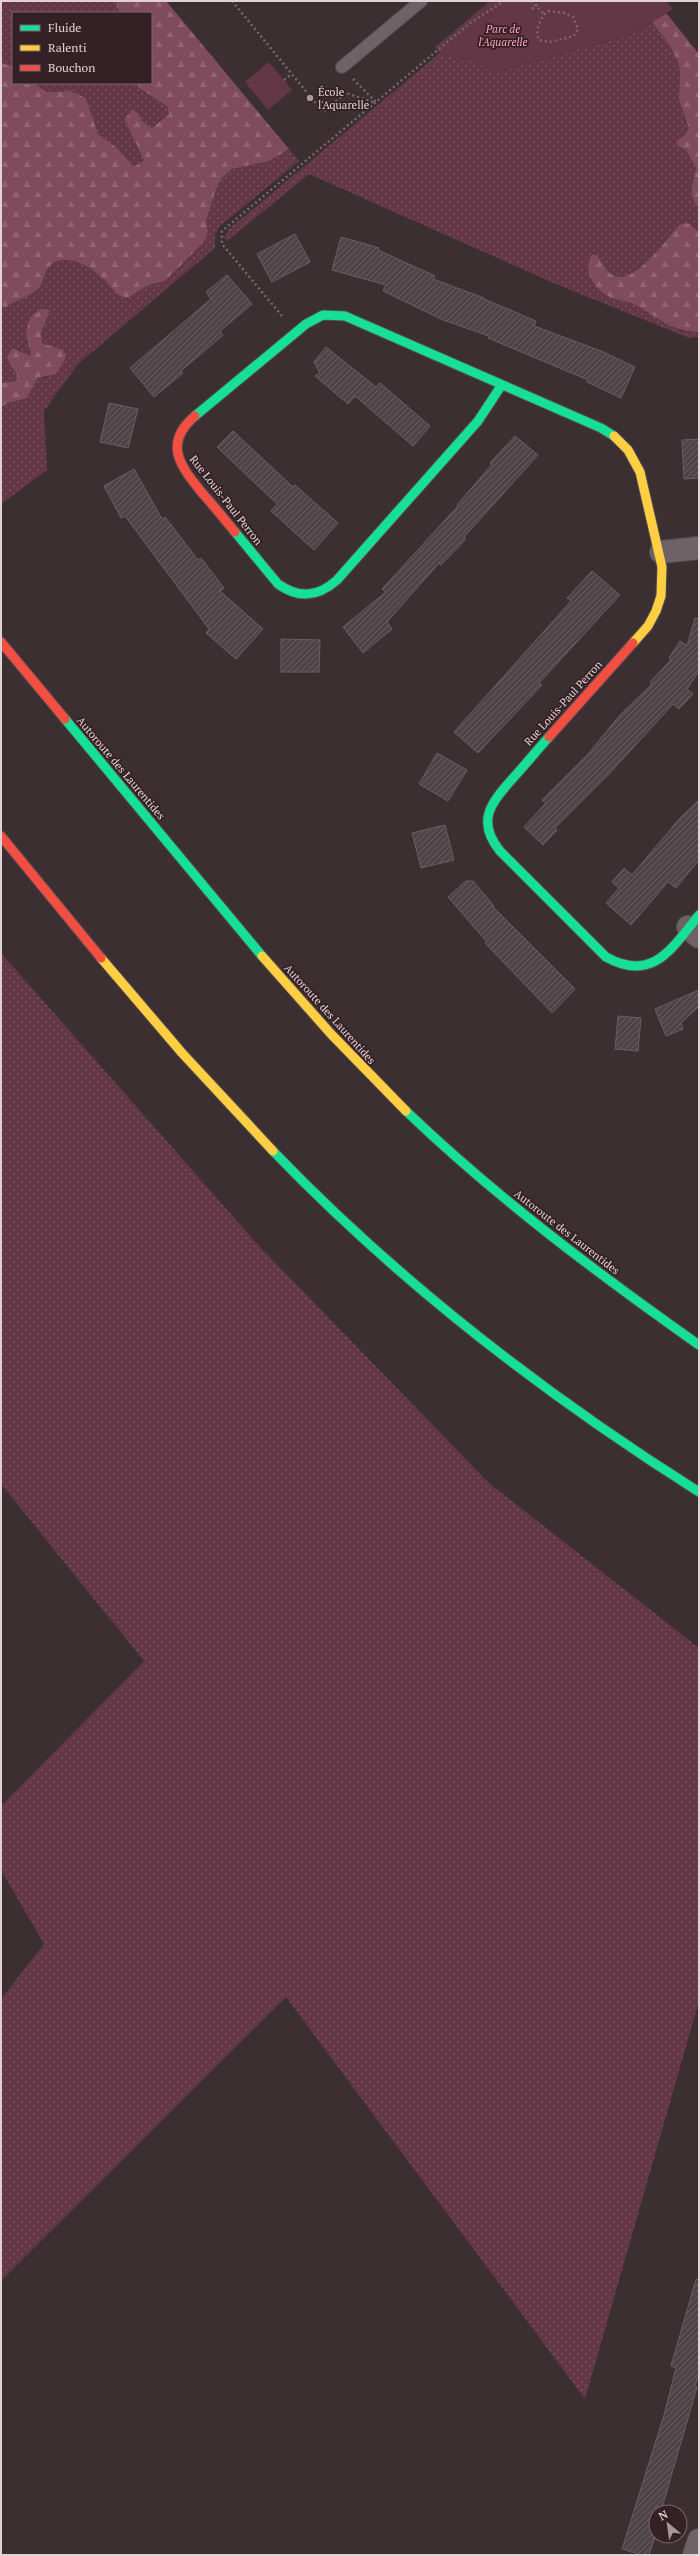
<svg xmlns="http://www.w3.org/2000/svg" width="700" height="2556" font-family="'PT Serif',serif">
<defs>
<pattern id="grass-dots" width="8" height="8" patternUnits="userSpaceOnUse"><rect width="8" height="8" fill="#633745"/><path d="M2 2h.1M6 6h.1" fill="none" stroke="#79535f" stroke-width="1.8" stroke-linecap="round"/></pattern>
<pattern id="forest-firs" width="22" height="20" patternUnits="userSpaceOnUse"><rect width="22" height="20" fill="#804c5d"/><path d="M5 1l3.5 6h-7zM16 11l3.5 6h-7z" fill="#926574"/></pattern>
<pattern id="building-hatch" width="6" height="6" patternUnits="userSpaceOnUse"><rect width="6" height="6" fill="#4e4447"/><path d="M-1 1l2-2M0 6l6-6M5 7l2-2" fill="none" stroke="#675e61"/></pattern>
</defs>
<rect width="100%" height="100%" fill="#3b2f32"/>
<g fill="url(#grass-dots)">
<polygon points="1,1 116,1 121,13 13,13 13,66 1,63"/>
<path d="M652,22L668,43L678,61L680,70L679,100L689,128L678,146L686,150L696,168C693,182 687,197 699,208V232L689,223L680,224C667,238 635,286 613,275C606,271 602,262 597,255L590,279L608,296L635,305L681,331L699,332V337L689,338L558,285L309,174L227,241L224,238L229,229L440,53L442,56L472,59L493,73L633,34Z"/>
<polygon points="34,83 137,83 139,88 167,106 169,114 152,128 143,122 138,113 124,118 144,160 134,167 116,147 98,134 86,98 71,91 47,92"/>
<path d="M289,149L299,161L220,226L215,235V248L78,364L44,411L47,470L1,504V408L5,404L27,398L38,378H46L63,350L42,343L41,334L50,310L26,340L31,352L30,356L23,354L19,349L10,365L17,374L16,381L1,383V305L5,308C14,300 31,297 39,287C44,282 44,273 48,268C67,245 107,277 116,294L127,298L151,284L165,281L203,243L208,232L206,221L216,189L222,178L232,169L269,161Z"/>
<polygon points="1,953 260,1247 489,1483 699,1648 699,2001 585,2399 286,1997 1,2281 1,1999 44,1944 1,1870 1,1806 144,1661 1,1484"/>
</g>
<g fill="url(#forest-firs)">
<path d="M116,1H166L289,149L269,161L232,169L222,178L216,189L206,221L208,232L203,243L165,281L151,284L127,298L116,294C107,277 67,245 48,268C44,273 44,282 39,288C31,297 14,300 5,308L1,305V63L13,66V83H34L47,92L71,91L86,98L98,134L116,147L134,167L144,160L124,119L132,110L138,113L143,122L152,128L169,114L167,106L139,88L137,83H151V13H121L117,8Z"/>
<path d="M666,13L699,54V208C687,197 693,182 696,168L686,150L678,146L676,141L684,136L689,128L679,100L680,70L678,61L668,43L652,22Z"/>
<path d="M689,223L699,232V332C675,333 657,317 637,306C628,301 617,301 608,296C593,287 582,271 592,255H597C602,262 606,271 613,275C635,286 667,238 680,224Z"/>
<path d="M42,309L50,310L41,334L42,343L63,350L66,357L56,374L38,378L27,398L5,404L1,408V377L2,383L16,381L17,374L10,365L7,356L13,348L30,356L31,352C24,336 24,317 42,309Z"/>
</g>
<g fill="#633745">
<polygon points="490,1 666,1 673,9 633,34 493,73 472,59 442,56 435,47"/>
<polygon points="269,62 292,90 268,110 245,82"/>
</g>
<g fill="url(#building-hatch)" stroke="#695e61">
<polygon points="295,234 310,262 272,282 257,254"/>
<polygon points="341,237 379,248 378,250 435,276 433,279 484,298 484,299 536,321 534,326 601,351 635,367 621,398 587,382 588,380 488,338 489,336 443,320 383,291 386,285 332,270"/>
<polygon points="227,275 252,304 220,331 223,335 181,371 183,373 154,397 130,368 211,299 206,292"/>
<polygon points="326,347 376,387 380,383 430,426 413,446 355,396 348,404 315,376 320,373 314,362"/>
<polygon points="109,403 138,409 128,448 100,442"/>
<polygon points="233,431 293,487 295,485 338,523 314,550 271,511 277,504 217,447"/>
<polygon points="515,436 538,455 464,537 466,539 441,565 439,563 387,622 392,629 363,653 343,627 386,592 382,589 458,506 457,505 492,464 490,463"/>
<polygon points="699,439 699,478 684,479 682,440"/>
<polygon points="134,469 162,519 165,517 198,560 201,558 224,588 220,591 263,629 236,659 206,633 209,629 125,516 121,518 104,486"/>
<polygon points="592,571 620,595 539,683 542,685 478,753 454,732 571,601 567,598"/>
<polygon points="695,618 699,619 699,671 687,689 693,694 679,709 673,704 609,774 555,828 557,830 543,845 524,827 546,803 542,800 588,754 620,715 652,684 650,682 671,660 669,658 680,641 687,646"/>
<polygon points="281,639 320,640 319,672 281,672"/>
<polygon points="437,753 467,770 448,801 419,784"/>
<polygon points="699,800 699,860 676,888 668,882 631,925 606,903 619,888 612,882 624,868 632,875 680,818"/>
<polygon points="445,825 454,860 421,868 412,833"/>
<polygon points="466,881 473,881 494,906 493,907 575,989 552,1013 485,943 487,942 448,897"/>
<polygon points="699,990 699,1006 681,1023 683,1029 666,1036 655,1009"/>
<polygon points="618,1016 641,1018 638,1051 615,1049"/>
<polygon points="696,2279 699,2280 699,2373 695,2386 697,2387 662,2508 656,2506 656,2534 649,2555 642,2555 622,2549 664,2415 676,2368 671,2366"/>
</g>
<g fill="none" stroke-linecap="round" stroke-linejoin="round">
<g stroke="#574c4f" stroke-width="14">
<polyline id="lane" points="342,67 421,1"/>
</g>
<g stroke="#574c4f" stroke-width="24">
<g id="street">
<polyline points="661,552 699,548"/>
<polyline points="688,927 699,937"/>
<polyline points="694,2555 699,2540"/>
</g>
</g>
<g stroke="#574c4f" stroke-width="11">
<g id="fast">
<polyline points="195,416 306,324 323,315 345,316 601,428 614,436"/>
<path d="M235,532L278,584C299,599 318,597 337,580L478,421L501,386"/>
<polyline points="65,719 262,956"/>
<path d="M549,737C537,750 526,764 514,777C492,802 475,820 500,851L606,957C653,983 672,948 699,915"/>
<path d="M406,1111C497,1198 597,1273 699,1345"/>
<path d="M273,1151C400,1283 544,1394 699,1492"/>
</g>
</g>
<g stroke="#574c4f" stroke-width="11">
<g id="slow">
<polyline points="614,436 628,450 640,472 662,567 661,596 656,611 648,626 633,643"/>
<polyline points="262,956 331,1034 406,1111"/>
<polyline points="101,958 182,1053 273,1151"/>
</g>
</g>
<g stroke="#574c4f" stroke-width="11">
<g id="jam">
<path d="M195,416C162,444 181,467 203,494C214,506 224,519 235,532"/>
<polyline points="1,642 65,719"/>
<polyline points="549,737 633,643"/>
<polyline points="1,836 101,958"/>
</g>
</g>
<g stroke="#726a6c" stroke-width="2.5" stroke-dasharray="2 3" stroke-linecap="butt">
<polyline points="232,1 323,112 346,93 376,103"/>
<polyline points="531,1 544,14"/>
<polyline points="532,9 538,4"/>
<path d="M548,11L564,13L573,17L578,29L574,36L550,42L539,40C534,32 541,16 548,11Z"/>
<polyline points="353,79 376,102"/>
<polyline points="284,80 292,74"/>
<polyline points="282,316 222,244 222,231 470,23 504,1"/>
</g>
<use href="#lane" stroke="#6d6366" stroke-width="12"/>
<use href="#street" stroke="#6d6366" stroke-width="22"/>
<use href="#fast" stroke="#16e098" stroke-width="9"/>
<use href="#slow" stroke="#ffcf43" stroke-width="9"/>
<use href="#jam" stroke="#f24e42" stroke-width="9"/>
</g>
<circle fill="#a7999d" stroke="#352026" stroke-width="1.5" cx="310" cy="98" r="4"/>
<g text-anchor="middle" stroke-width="3.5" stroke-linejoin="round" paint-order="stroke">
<g font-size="11" font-style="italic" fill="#fca2be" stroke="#352026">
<text x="503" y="33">Parc de<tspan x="503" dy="13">l'Aquarelle</tspan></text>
</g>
<g font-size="11" fill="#e1d2d6" stroke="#352026" text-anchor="start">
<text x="318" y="96">École<tspan x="318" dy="13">l'Aquarelle</tspan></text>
</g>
<g font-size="11" fill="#e1d2d6" stroke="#352026">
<text transform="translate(226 500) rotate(52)" y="4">Rue Louis-Paul Perron</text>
<text transform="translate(563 703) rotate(-48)" y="4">Rue Louis-Paul Perron</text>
<text transform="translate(121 768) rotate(50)" y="4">Autoroute des Laurentides</text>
<text transform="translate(330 1014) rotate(48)" y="4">Autoroute des Laurentides</text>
<text transform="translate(567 1232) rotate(38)" y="4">Autoroute des Laurentides</text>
</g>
</g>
<rect width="700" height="2556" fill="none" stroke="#e1d2d6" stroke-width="4"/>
<rect x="12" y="12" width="140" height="72" fill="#352026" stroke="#7a676c"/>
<rect x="20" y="25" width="20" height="6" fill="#16e098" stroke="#7a676c"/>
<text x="48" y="32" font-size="12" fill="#e1d2d6">Fluide</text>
<rect x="20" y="45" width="20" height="6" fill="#ffcf43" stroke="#7a676c"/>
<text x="48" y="52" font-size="12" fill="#e1d2d6">Ralenti</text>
<rect x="20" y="65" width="20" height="6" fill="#f24e42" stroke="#7a676c"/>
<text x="48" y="72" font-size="12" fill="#e1d2d6">Bouchon</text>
<g transform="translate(668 2524) rotate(331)"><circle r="19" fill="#352026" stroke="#7a676c"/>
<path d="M0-3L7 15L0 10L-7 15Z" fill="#a7999d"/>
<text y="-6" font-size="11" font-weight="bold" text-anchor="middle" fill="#e1d2d6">N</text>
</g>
</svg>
